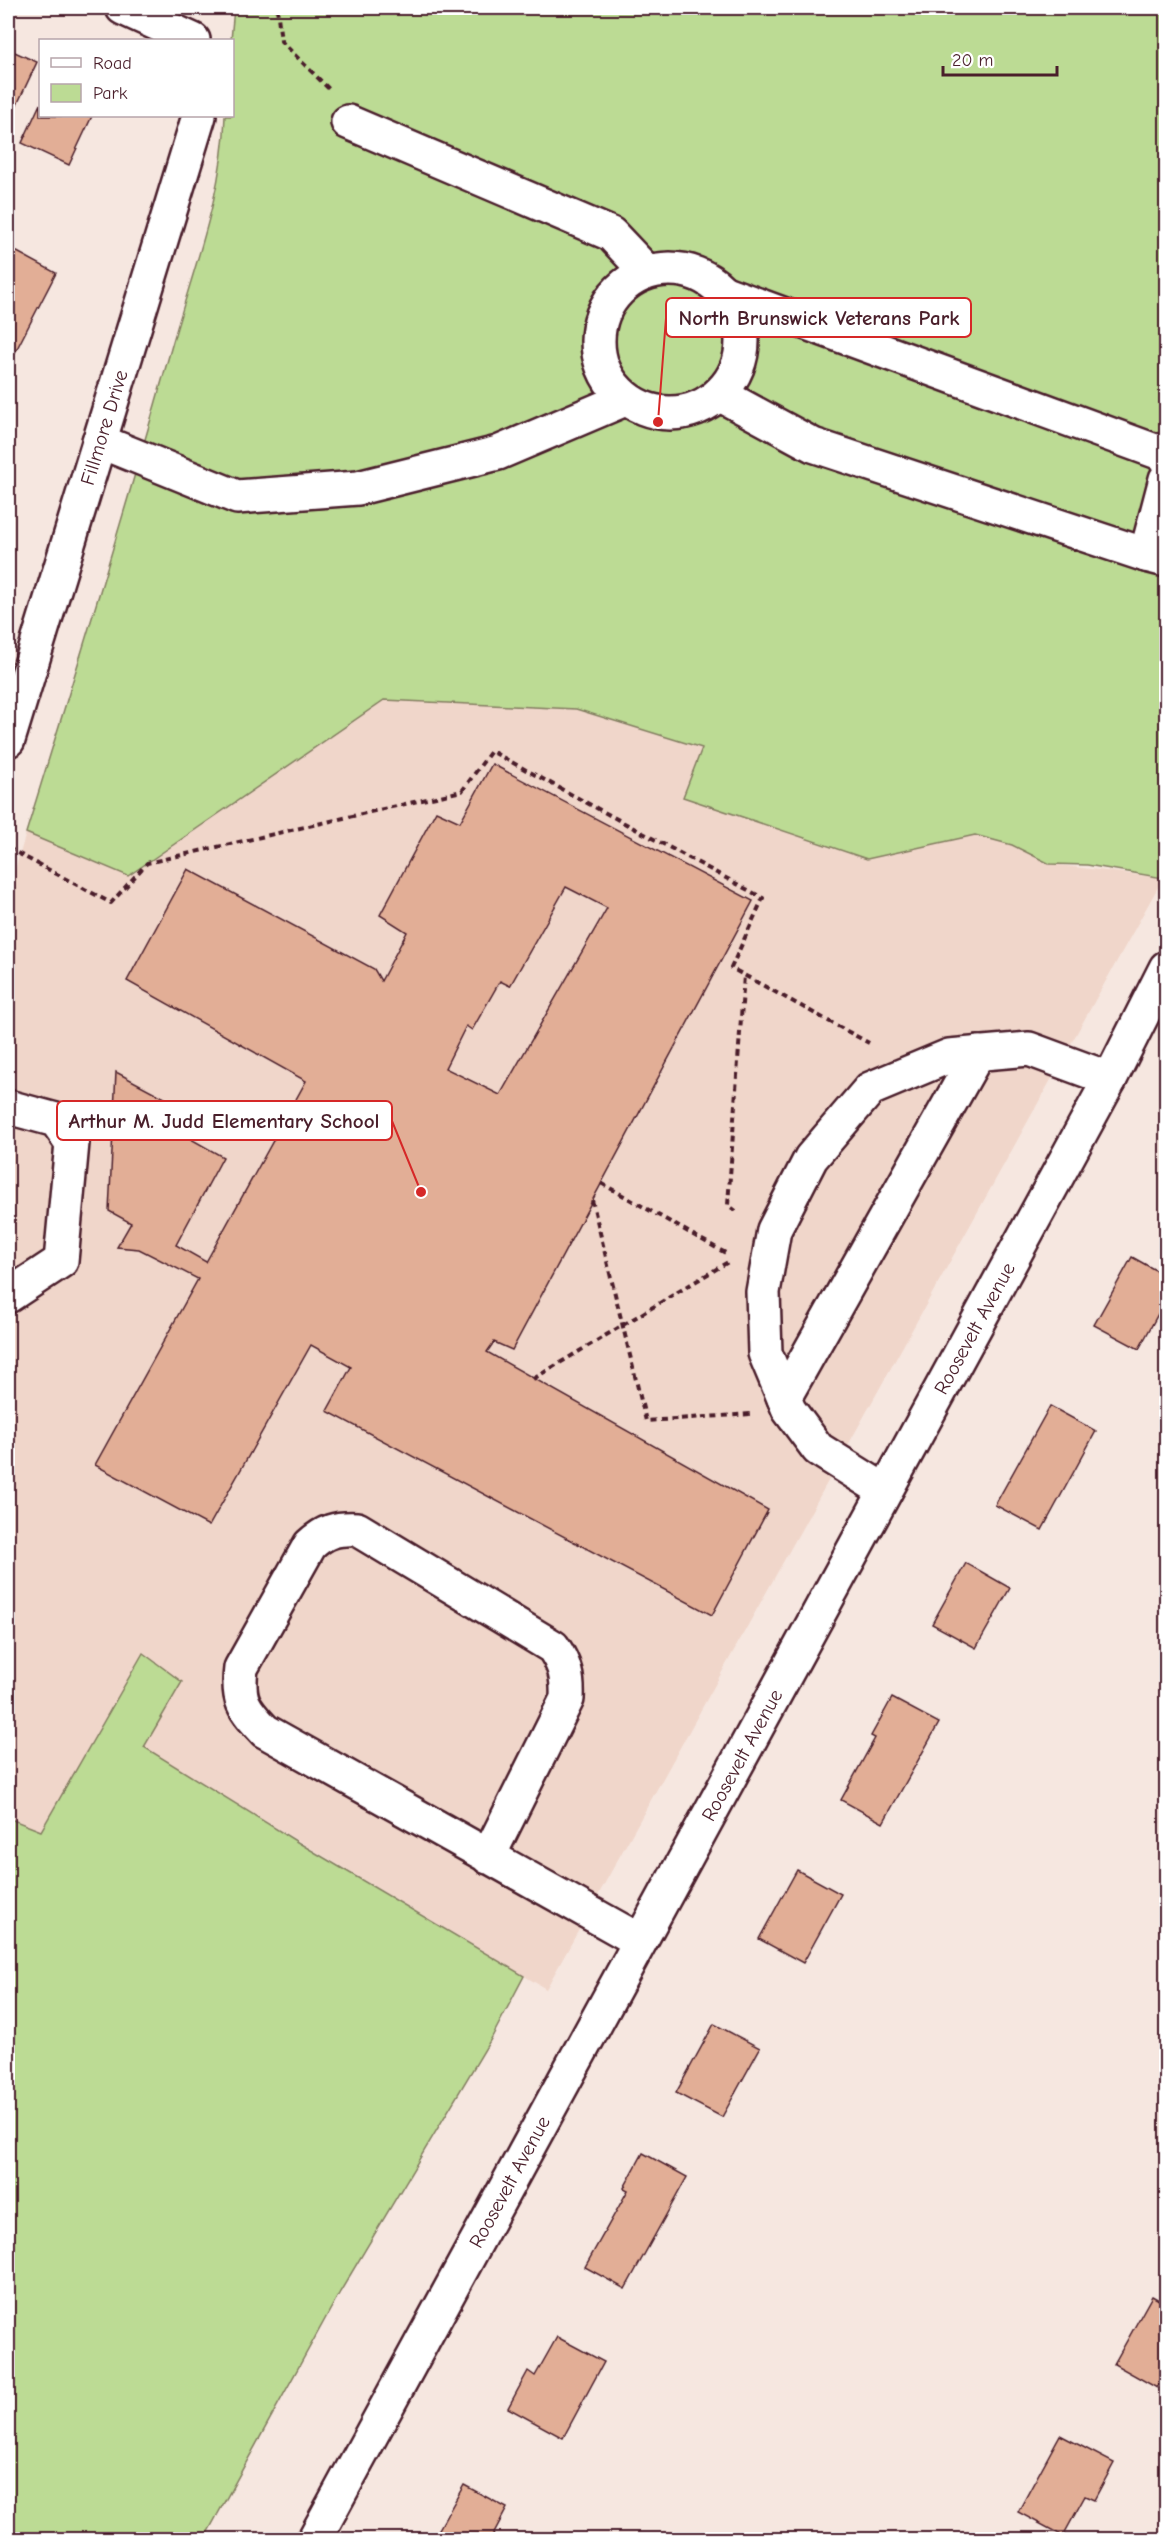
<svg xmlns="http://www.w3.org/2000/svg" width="1174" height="2547" font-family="'Comic Neue',sans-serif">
<rect width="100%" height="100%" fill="#f6e7e0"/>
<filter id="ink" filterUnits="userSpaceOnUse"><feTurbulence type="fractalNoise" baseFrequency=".0167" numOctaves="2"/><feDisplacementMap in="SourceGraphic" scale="12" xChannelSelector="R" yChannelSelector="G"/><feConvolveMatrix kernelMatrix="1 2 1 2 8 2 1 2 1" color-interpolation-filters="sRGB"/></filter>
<g filter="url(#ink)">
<polygon fill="#f0d6ca" points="384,700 576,709 703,749 684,796 867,859 975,835 1012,845 1050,864 1163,878 546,1989 103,1724 41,1831 8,1818 8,894 26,833 128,876"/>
<g fill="#bcdb94" stroke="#837d60" stroke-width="1.5">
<path d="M234,8H1166V870L1163,878L1087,865L1050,864L1012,845L975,835L867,859L683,797L702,748L576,709L384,700L128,876L26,833C76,671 126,509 172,345C193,270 223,194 225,116H232L231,40Z"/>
<polygon points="143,1653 182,1682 144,1747 299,1843 524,1976 491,2039 340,2292 204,2539 8,2539 8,1818 41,1831"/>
</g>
<g fill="#e2ae96" stroke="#4a1f2b" stroke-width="1.5" fill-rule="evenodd">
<polygon points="8,49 37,62 15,109 8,106"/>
<polygon points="40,104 40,116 92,116 69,165 22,143"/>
<polygon points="8,247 56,273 8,366"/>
<path d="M492,764L753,901L512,1350L494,1342L487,1352L768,1510L712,1615L327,1411L351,1367L311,1345L209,1526L95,1465L198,1279L139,1249L117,1247L131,1223L109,1211L116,1072L193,1113L182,1134L223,1157L176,1245L206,1262L306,1081L127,981L188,869L374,969L381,981L407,932L380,915L436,811L460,822ZM566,887L607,908L500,1095L445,1068L466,1026L472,1030L500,981L510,986Z"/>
<polygon points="1132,1257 1166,1276 1166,1299 1139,1349 1094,1325"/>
<polygon points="1050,1406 1096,1431 1042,1530 995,1505"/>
<polygon points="966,1563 1010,1588 976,1648 932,1624"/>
<polygon points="892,1698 939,1723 883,1823 841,1800 875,1738 871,1736"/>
<polygon points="797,1870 841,1894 803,1963 759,1939"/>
<polygon points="714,2024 760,2048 722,2117 676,2093"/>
<polygon points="643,2153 687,2177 625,2289 585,2267 628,2190 624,2188"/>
<polygon points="1152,2296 1166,2304 1166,2371 1157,2388 1114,2364"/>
<polygon points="557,2337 604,2362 563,2438 508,2408 528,2371 535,2376"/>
<polygon points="1060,2435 1114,2463 1094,2500 1085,2496 1063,2536 1018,2512"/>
<polygon points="464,2485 507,2508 490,2540 433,2540"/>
</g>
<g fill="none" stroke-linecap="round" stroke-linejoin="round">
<g stroke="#4a1f2b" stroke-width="38">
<g id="minor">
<polyline points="123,8 193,40"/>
<polyline points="348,122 611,234 647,272"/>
<circle cx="670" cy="341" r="72"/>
<polyline points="725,293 1166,455"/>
<polyline points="719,394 813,445 1146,555 1166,560"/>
<polyline points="99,441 237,497 358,488 498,453 625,399"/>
<polyline points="1146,555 1166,479"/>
<path id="s1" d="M8,740L199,116"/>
<polyline points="8,1107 56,1120 72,1143 61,1261 8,1296"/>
<polyline points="784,1398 978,1053"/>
<polyline points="885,1491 818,1449 789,1410 765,1353 763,1292 774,1230 811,1158 870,1089 949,1056 1029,1049 1110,1079"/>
<path d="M488,1857L567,1699C568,1678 565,1664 553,1647L357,1529C336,1528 325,1531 310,1545L241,1668C237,1700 243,1708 265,1731C390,1801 515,1871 640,1941"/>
<path id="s2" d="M314,2540L1110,1079L1166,968"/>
</g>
</g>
<g stroke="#4a1f2b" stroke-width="4" stroke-dasharray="6 4.5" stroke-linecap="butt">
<polyline points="277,8 281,41 331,91"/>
<polyline points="8,848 111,903 147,863 462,791 491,751 763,898 731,968 869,1043"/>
<polyline points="601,1183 729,1255"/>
<polyline points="592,1200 646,1421 751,1414"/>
<polyline points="736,1211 728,1205 744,975"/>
<polyline points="533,1379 728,1262"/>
</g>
<use href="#minor" stroke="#fff" stroke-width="33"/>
</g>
</g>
<g text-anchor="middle" stroke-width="4.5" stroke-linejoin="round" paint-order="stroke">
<g font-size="20" fill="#4a1f2b" stroke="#fff">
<text dy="7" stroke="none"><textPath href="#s1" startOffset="327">Fillmore Drive</textPath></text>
<text dy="7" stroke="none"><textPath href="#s2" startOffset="1380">Roosevelt Avenue</textPath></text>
<text dy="7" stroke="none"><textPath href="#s2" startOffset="894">Roosevelt Avenue</textPath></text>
<text dy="7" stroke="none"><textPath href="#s2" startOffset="408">Roosevelt Avenue</textPath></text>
</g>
</g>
<path fill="none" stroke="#d62828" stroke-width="2" d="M658 422L666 318M421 1192L392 1121"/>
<g fill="#d62828" stroke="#fff" stroke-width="2">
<circle cx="658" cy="422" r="6"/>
<circle cx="421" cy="1192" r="6"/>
</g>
<g fill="#fff" stroke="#d62828" stroke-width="2">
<rect x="666" y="298" width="305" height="39" rx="6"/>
<rect x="57" y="1101" width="335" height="39" rx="6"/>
</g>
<g font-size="21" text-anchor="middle" font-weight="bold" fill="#4a1f2b">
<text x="819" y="325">North Brunswick Veterans Park</text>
<text x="224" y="1128">Arthur M. Judd Elementary School</text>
</g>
<rect width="1174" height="2547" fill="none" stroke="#fff" stroke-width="30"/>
<rect x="15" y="15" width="1144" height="2517" fill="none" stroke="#4a1f2b" stroke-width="2" filter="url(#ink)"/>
<rect x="39" y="39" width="195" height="78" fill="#ffffff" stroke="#b7a5aa" stroke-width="1.5"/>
<rect x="51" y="58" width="30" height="9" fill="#ffffff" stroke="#b7a5aa" stroke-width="1.5"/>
<text x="93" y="69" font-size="18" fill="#4a1f2b">Road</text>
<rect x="51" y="84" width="30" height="18" fill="#bcdb94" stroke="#b7a5aa" stroke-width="1.5"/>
<text x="93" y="99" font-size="18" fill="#4a1f2b">Park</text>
<path d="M943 66v9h114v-9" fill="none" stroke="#4a1f2b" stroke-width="3"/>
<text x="952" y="66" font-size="18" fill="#4a1f2b" stroke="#ffffff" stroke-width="4.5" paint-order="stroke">20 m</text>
</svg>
